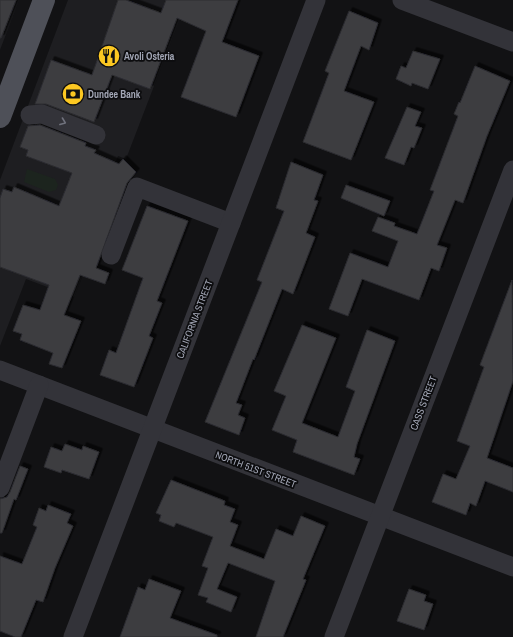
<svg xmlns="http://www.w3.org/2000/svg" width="513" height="637" font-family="'Archivo Narrow',sans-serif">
<defs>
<filter id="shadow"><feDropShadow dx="3.5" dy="-3.5" stdDeviation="0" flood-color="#0009"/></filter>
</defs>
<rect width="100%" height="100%" fill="#121214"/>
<g fill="#1e1e21">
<polygon points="0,0 19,0 0,50"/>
<polygon points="68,0 187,0 126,159 118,156 82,252 90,255 74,297 26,279 0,346 0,180"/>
</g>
<polygon fill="#1c241e" points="27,169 55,179 58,185 56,190 49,192 24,182"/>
<g fill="#3c3c41" stroke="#2c2c30" filter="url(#shadow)">
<polygon points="0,0 16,0 1,38 0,38"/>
<polygon points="118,0 126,0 161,13 166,0 238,0 222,42 259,56 236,117 181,97 206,31 177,18 150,89 112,75 94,122 46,104 35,104 51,60 92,75"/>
<polygon points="349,11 378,23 369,50 361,46 344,91 374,102 351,160 303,142 329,73 325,71"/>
<polygon points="413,51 440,59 428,89 412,83 411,86 396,79 401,66 406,68"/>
<polygon points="475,66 510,81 487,136 463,203 455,200 437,245 447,248 439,271 431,268 419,300 362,279 348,316 329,309 350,253 388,267 398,241 372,231 378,217 395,223 394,226 417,234 434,191 430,190 458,116 454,114 459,102 460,103"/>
<polygon points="407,107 421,112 415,126 422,128 414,148 411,147 404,165 385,158"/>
<polygon points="40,125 86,143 85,146 96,150 94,153 119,164 123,159 136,172 127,183 96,268 109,273 105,284 80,275 64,315 81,321 62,368 49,364 53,353 20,340 22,334 13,331 23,305 40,310 49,285 0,267 0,198 3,189 12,192 14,187 59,206 72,173 26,156 28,150 20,147 28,126"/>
<polygon points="291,162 323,175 314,200 318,201 306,233 315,237 293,294 282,289 254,360 253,359 236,403 242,405 238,415 245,418 239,435 205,422 262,282 257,280 284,211 276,208"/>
<polygon points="346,185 390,201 384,216 341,198"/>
<polygon points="147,206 188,221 157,301 162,303 149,336 153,338 134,387 100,375 109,350 116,353 143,278 122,270"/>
<polygon points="512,280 513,381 487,458 513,468 513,492 485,481 476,506 470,503 466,515 432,502 443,474 456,479 470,446 457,441 484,367 480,365"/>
<polygon points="302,325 336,338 302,423 338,437 355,391 346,387 367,330 395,341 357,444 354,457 360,459 354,475 293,452 297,440 272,430 286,396 274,391"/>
<polygon points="65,444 82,450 83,446 99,452 89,479 62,470 61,473 44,467 51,447 62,451"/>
<polygon points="20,466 28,469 16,500 14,499 2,533 0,533 0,499 7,497 10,492"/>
<polygon points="171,480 225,501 224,505 235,509 230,522 238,525 230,546 264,559 276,529 293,536 301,516 325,526 303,579 306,580 283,637 256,637 275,581 228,563 217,589 237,597 231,612 206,602 208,598 198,595 208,568 202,566 213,537 176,523 174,527 159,521 161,515 156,513"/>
<polygon points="48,505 71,514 67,523 73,526 55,568 43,602 36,600 21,637 15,637 0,631 0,556 22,564 37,527 33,525 39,508 46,511"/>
<polygon points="149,579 181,591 170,618 217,635 217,637 120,637 138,587 145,590"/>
<polygon points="409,589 426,595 424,601 433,604 424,630 397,621"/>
</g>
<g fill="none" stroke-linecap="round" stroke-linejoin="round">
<g stroke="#333339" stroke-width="19">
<polyline points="402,0 513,42"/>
<polyline points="30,115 42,114 96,135"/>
<polyline points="111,255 137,187 231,223"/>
<polyline points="0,370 513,567"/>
<polyline points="0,488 39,385"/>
<polyline points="73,637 316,0"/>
<polyline points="334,637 513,170"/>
</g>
<polyline stroke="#4e5058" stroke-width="22" points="0,117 44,0"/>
</g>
<defs><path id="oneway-chevron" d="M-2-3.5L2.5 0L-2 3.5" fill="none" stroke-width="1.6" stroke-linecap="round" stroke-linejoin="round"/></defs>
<use stroke="#70727d" href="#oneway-chevron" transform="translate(63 122) rotate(21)"/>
<defs>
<g id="restaurant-disc" transform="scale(1.15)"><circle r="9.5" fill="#fcc822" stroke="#0d0d0f"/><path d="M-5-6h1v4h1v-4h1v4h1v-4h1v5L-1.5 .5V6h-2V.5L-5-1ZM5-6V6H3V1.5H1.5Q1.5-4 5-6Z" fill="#111"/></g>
<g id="bank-disc" transform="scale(1.15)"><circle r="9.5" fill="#fcc822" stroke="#0d0d0f"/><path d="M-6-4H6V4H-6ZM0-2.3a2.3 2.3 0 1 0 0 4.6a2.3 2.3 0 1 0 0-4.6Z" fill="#111"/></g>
</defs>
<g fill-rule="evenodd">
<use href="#restaurant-disc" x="109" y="56"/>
<use href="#bank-disc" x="73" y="94"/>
</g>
<g text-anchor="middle" stroke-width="3.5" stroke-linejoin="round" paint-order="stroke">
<g font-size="10" font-weight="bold" fill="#a2a6b5" stroke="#0d0d0f" text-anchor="start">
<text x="124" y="60">Avoli Osteria</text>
<text x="88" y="98">Dundee Bank</text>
</g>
<g font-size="10" fill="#a2a6b5" stroke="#0d0d0f">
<text transform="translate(194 319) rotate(-69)" y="4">CALIFORNIA STREET</text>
<text transform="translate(423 403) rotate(-69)" y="4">CASS STREET</text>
<text transform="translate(256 469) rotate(21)" y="4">NORTH 51ST STREET</text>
</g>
</g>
</svg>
